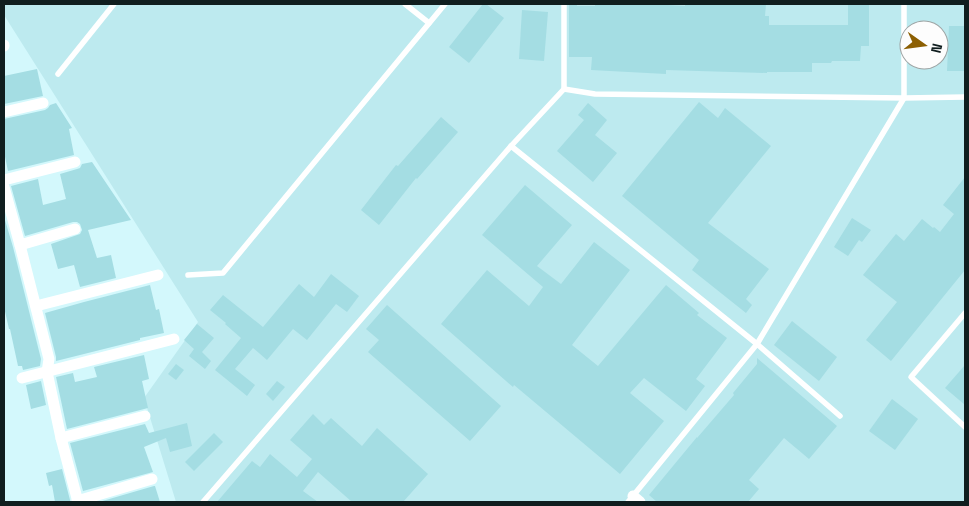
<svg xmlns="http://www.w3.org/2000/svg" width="969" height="506" font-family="'Space Grotesk',sans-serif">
<rect width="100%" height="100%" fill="#d3f8fc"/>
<path fill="#bdeaef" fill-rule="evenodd" d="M4,4H965V502H176L144,398L198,322L4,15ZM909,30H939V60H909Z"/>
<g fill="#a4dde3">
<polygon points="483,4 486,4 504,18 469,63 449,47"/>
<polygon points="569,4 577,4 577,6 595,6 595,4 650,4 685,6 685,4 766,4 765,16 769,16 769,25 848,25 848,4 869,4 869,46 861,46 860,61 832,61 831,63 812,63 812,72 767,72 767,73 666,70 666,74 591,70 592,57 569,57"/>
<polygon points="522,10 548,12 544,61 519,59"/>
<polygon points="949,26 965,26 965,71 947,71"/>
<polygon points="37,69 43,96 4,104 4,76"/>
<polygon points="699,102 718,118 725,108 771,146 708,223 769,269 746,299 752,305 746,313 692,270 699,260 622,196"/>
<polygon points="56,103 72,128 69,129 74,155 8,171 4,152 4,119 45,110 48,108 50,105"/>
<polygon points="588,103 607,120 595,135 617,153 593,182 557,151 584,120 578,115"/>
<polygon points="441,117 458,132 417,179 416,178 379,225 361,210 396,165 398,166"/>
<polygon points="92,162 131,220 88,230 97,258 111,255 116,278 80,287 74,265 58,269 51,244 80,234 82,230 80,224 77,222 73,222 25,236 11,186 38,179 43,205 66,199 60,174 77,169 80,168 82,164"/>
<polygon points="965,177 965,270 891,361 866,340 897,302 863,275 896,234 904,241 922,219 933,228 934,227 940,232 954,214 943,205"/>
<polygon points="525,185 572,225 537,266 561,284 594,242 630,270 572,345 598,366 666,285 699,313 697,315 727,338 696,379 705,386 686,411 644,378 630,393 664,421 620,474 514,385 513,387 441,324 487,270 529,306 543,287 482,235"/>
<polygon points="852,218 871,230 862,242 859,240 848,256 834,247"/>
<polygon points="4,220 5,220 13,247 41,359 40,366 23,370 22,366 18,366 10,329 9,329 4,307"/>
<polygon points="331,274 359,296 347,312 336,304 307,340 293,329 267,360 253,348 235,369 255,385 247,396 215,370 241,338 225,324 226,323 210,310 223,295 263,327 299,284 314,297"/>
<polygon points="150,285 156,310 159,309 164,333 140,338 140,340 56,361 56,357 45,313 84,302"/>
<polygon points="387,305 501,406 470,441 368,352 379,340 366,329"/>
<polygon points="792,321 837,357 819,381 774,345"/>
<polygon points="197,324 214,338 202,352 211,361 205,369 189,356 194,349 184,340"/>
<polygon points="144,355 149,379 142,381 148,408 67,429 56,377 73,373 75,382 97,377 94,367"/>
<polygon points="757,358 837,426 809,459 784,438 749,480 759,489 748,502 657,502 649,495 697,437 697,438 734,395 733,393 757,364"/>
<polygon points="176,364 184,370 176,380 168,374"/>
<polygon points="965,365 965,405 945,388"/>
<polygon points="41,381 46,405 31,409 26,385"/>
<polygon points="277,381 285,387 273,401 266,394"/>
<polygon points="892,399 918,419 895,450 869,431"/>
<polygon points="313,414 324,425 331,418 362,446 377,428 428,474 403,502 352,502 318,472 303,491 318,502 217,502 252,461 260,467 270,454 297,477 312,459 290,440"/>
<polygon points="187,423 192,446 170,452 166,438 144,447 153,472 83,491 70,443 145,424 149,433"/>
<polygon points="214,433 223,442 194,471 185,462"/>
<polygon points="62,469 70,500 70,502 55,502 52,485 49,486 46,473"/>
<polygon points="155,486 160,502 99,502 154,486"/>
</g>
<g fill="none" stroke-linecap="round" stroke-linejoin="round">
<g stroke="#fff" stroke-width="5.5">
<polyline points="405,4 429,23"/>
<polyline points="58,74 114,4"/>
<polyline points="564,89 595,94 904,98 965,97"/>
<polyline points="511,146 757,344 840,416"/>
<polyline points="188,275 223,273 445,4"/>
<polyline points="965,313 911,377 965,427"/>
<polyline points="203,502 511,146 564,89 564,4"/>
<polyline points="628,502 757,344 904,98 904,4"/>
</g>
<g stroke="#fff" stroke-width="11">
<polyline points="4,46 4,45"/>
<polyline points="4,112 43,103"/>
<polyline points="4,180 75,162"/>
<polyline points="4,187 20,245 49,359 47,372 61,438 78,502"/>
<polyline points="20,245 75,229"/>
<polyline points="36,306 158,275"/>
<polyline points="22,378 174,339"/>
<polyline points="61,438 145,416"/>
<polyline points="633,496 640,502"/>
<polyline points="77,501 152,479"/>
</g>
</g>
<rect width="969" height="506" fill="none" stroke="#101e1f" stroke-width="10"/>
<g transform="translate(924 45) rotate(104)"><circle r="24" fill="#fdfdfd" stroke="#9ea4a4"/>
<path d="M0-4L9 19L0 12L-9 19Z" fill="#8c5f03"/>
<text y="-8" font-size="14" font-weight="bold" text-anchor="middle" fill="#101e1f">N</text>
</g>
</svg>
